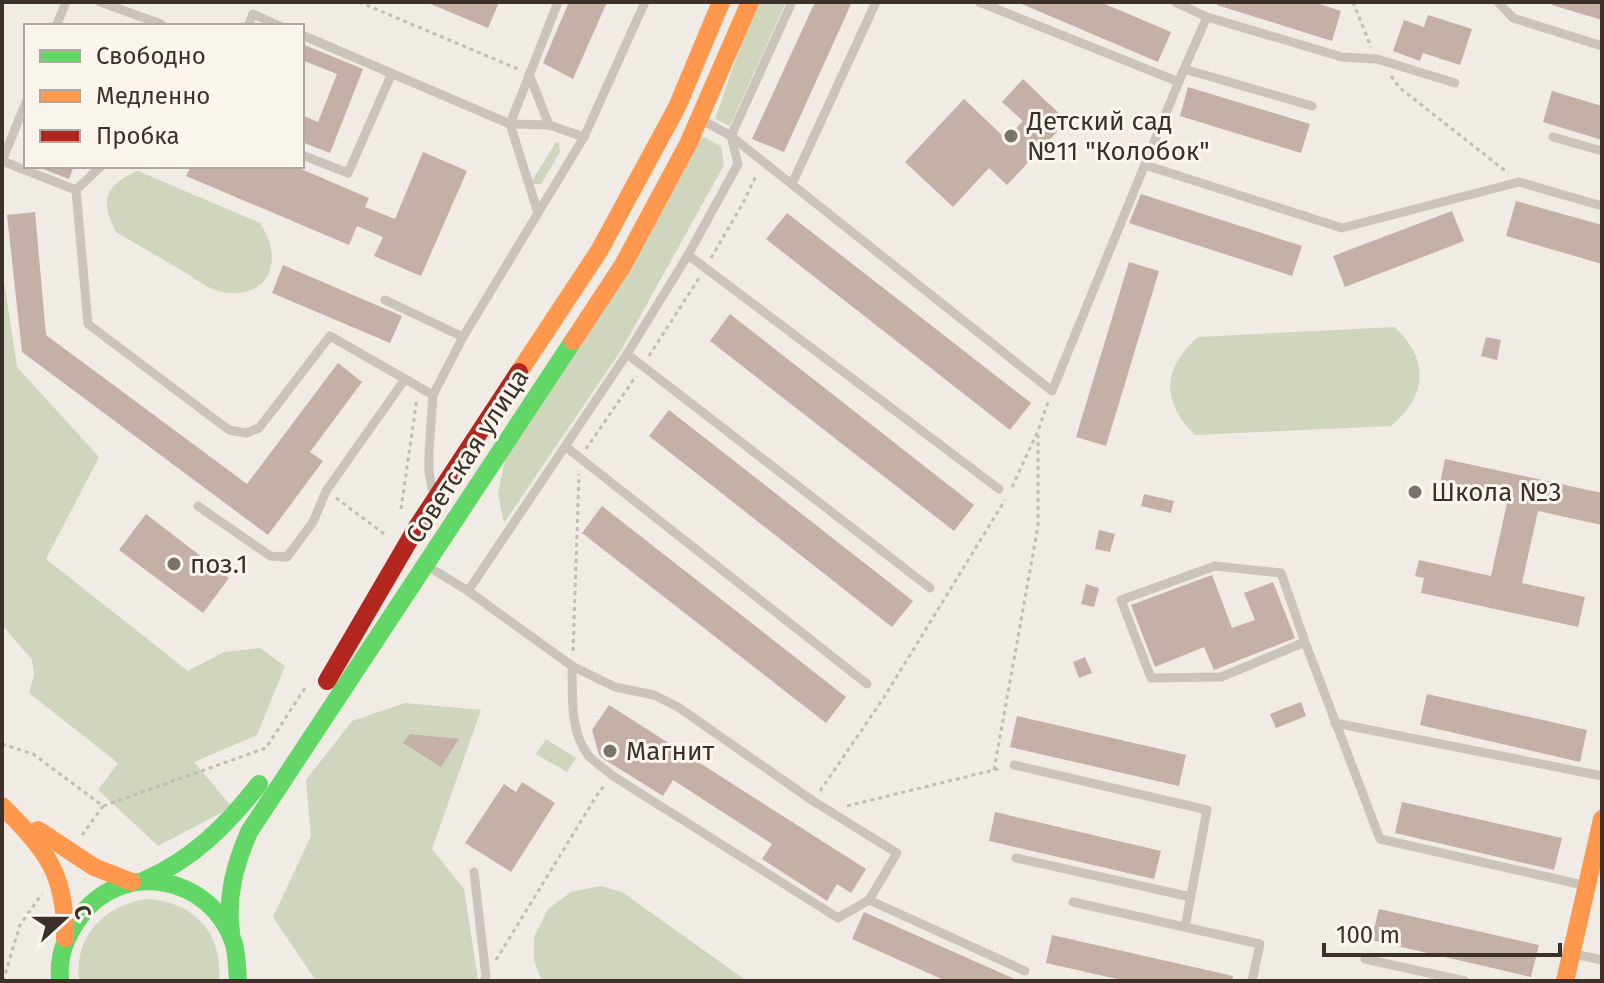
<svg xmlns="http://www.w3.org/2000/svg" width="1604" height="983" font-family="'Fira Sans',sans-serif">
<rect width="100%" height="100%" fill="#f0ebe5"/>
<g fill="#d0d6be">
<polygon points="756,2 786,2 730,126 715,119"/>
<polygon points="699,135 721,146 724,165 622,349 504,523 498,494 505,460"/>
<polygon points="556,142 559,143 560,152 541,184 530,184"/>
<path d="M138,171L260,223C269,237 275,253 270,270C263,292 238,297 218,291C207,288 196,279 186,273C163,259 139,246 116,232C99,200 106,184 138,171Z"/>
<polygon points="2,268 17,367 99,457 46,559 188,671 224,652 260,648 285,666 257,735 194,762 232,807 158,846 98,790 118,763 29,693 34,675 32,660 2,625"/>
<path d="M1395,327C1429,360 1428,395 1391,426L1195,435C1161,402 1162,368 1198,337Z"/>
<polygon points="405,703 481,710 432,849 464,889 478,979 477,981 316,981 273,917 311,836 306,780 352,721"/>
<polygon points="546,739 576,758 567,772 536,754"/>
<polygon points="601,886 622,892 747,981 542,981 534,961 534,937 548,909 571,892"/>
<path d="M146,899C194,901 223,933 219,981H79C74,936 103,906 146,899Z"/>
</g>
<g fill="#c4b0a6">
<polygon points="426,2 499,2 488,28"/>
<polygon points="569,2 607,2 573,79 543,63"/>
<polygon points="815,2 852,2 784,152 752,139"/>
<polygon points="1017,2 1100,2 1171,32 1158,62"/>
<polygon points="1217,2 1313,2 1341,11 1332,41 1217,5"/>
<polygon points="1552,2 1602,2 1602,20 1552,5"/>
<polygon points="1428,15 1472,29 1460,65 1423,53 1420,61 1393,51 1404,20 1424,27"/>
<polygon points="302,44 363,69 330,153 302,142 302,115 318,122 337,74 302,60"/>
<polygon points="1023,79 1067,121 1007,185 989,168 953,207 905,162 964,99 1006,139 1023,121 1002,102"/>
<polygon points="1188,87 1310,124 1301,153 1180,116"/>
<polygon points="1552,91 1602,106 1602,140 1543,122"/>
<polygon points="423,152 467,171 421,276 374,256 383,237 357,226 349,245 186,176 191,166 294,166 369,198 365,207 395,219"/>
<polygon points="35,166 74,166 69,179"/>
<polygon points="1141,194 1302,246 1292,276 1129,223"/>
<polygon points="1516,201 1602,225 1602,264 1506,236"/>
<polygon points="1452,211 1464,241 1345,287 1333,256"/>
<polygon points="35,212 46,335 247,484 338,363 362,382 310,452 323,461 268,535 22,352 7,215"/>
<polygon points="787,213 1031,403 1010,430 766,239"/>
<polygon points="1129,262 1159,271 1106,446 1076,437"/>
<polygon points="283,265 402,316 390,343 272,293"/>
<polygon points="730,314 974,505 954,531 710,341"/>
<polygon points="1486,337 1501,340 1497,360 1481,356"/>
<polygon points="669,410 913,601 892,627 649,436"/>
<polygon points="1445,459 1602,493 1602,525 1538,511 1522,583 1585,597 1578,627 1421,593 1424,578 1415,576 1419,560 1491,576 1507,503 1439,488"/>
<polygon points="1144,494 1174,501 1171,513 1141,506"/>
<polygon points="602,506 846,697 826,723 582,533"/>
<polygon points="146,514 229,578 203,613 119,550"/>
<polygon points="1099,530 1115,534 1110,552 1095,549"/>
<polygon points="1212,575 1232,628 1255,620 1244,593 1273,582 1295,638 1214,670 1204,647 1155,667 1131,605"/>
<polygon points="1086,584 1099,588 1094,607 1081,604"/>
<polygon points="1085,657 1092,673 1079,678 1073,662"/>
<polygon points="1427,694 1587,730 1580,762 1420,725"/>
<polygon points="1301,702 1306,716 1276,728 1270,714"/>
<polygon points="609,705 866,869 851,893 837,884 827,901 762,859 772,844 673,780 663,796 602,758 599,755 592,730"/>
<polygon points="1017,716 1186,755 1179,786 1010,747"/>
<polygon points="410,734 459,739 441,767 403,743"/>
<polygon points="522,782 555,803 511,872 465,843 504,784 516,792"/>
<polygon points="1402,802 1562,838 1554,870 1395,833"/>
<polygon points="995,812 1161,851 1154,879 989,841"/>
<polygon points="1379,909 1539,945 1531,977 1371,940"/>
<polygon points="864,912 1019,981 946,981 852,939"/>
<polygon points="1052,935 1233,976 1232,981 1126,981 1046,963"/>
</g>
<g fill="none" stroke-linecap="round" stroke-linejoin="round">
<g stroke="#c2bcb6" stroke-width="3" stroke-dasharray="4 4" stroke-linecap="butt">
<polyline points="359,2 518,69"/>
<polyline points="1353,2 1371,47"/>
<polyline points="1391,76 1400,88 1508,173"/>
<polyline points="711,258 743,203 757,174"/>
<polyline points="649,356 699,278"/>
<polyline points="586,449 636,376"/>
<polyline points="1012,487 1038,431 1048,402"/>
<polyline points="336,498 387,536"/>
<polyline points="401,509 417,398"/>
<polyline points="573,651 579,474"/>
<polyline points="2,744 33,754 103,806 266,748 305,688"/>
<polyline points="994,770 1038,526 1038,435"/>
<polyline points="820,791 883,699 1005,500"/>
<polyline points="847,806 1002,768"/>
<polyline points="82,835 103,806"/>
<polyline points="496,960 597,795 604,786"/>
<polyline points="3,981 20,925 42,894"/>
</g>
<g stroke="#cac4bd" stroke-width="9">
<polyline points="100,2 161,24 160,26"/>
<polyline points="979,2 1179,82"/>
<polyline points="1175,2 1207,17"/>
<polyline points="1498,2 1513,18 1602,46"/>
<polyline points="56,26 66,2"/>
<polyline points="248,26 253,14 280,26"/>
<polyline points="302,35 510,124 549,125 584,137"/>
<polyline points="1184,69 1312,106"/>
<polyline points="529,74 549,125"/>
<polyline points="26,102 2,161 76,190"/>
<polyline points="702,120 731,136 1052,391 1184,69 1207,17 1342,57 1377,59 1455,83"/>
<polyline points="1553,137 1602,151"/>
<polyline points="302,155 348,173 392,73"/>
<polyline points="1145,165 1342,228 1519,182 1602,206"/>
<polyline points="792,184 876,2"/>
<polyline points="76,190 88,324 229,430 246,433 259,428 330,336 433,395"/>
<polyline points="76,190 101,166"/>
<polyline points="538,213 510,124 558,2"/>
<polyline points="688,255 999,489"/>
<polyline points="385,300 463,337"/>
<polyline points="627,354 930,588"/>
<polyline points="566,447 867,684"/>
<polyline points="432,488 429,472 429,452 433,395 463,337 584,137 645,2"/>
<polyline points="198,506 270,556 287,557 313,522 326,491 405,379"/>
<polyline points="429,567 468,591 572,666 615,687 654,695 678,707 813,801 897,853 869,900 1025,971"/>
<polyline points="468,591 627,354 688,255 738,164 731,136 792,2"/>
<polyline points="1305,642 1281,573 1215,566 1121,600 1151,678 1221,677 1305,642 1380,839 1583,885"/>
<path d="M572,666C573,695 569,730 588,755C595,763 605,769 613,776L838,918L869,900"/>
<polyline points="1335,723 1602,776"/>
<polyline points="1014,765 1207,810 1185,927"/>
<polyline points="1016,858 1191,897"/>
<polyline points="474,872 486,977 484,981"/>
<polyline points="1073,902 1260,944 1252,981"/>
<polyline points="1574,954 1602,960"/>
<polyline points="1365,959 1465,981"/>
</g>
<g stroke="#63d668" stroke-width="18">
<path d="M145,880C193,859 227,825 259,784"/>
<path d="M231,932C226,896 235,865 249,832L573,341"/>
<path d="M60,981C58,956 65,938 79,918C121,858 212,875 234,944C237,955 237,969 238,981"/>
</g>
<g stroke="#ff974d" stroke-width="18">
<polyline points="573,341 623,265 688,144 750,2"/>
<polyline points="519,372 599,251 677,107 721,2"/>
<path d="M2,806C46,850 66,873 65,938"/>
<polyline points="38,830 94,867 132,882"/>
<polyline points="1565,981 1602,819"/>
</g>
<polyline stroke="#b3261e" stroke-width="18" points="327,681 417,527 519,372"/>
</g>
<g fill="#7a726b" stroke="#fbf6ed" stroke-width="3">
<circle cx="1011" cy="136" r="8"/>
<circle cx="1415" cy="492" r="8"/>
<circle cx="174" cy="564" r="8"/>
<circle cx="610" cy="751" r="8"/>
</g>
<g text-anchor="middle" stroke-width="6" stroke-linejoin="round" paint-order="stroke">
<g font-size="26" fill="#3b312a" stroke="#fbf6ed" text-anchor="start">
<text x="1027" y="130">Детский сад<tspan x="1027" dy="30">№11 "Колобок"</tspan></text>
<text x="1431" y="501">Школа №3</text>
<text x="190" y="573">поз.1</text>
<text x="626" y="760">Магнит</text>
</g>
<g font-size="26" fill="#3b312a" stroke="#fbf6ed">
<text transform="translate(467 456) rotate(-57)" y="9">Советская улица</text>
</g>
</g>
<rect width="1604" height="983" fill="none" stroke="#3b312a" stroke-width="8"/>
<rect x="24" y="24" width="280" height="144" fill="#fbf6ed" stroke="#aea79f" stroke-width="2"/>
<rect x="40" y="50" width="40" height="12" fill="#63d668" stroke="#aea79f" stroke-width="2"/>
<text x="96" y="64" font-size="24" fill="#3b312a">Свободно</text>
<rect x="40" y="90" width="40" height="12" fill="#ff974d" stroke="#aea79f" stroke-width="2"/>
<text x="96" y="104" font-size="24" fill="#3b312a">Медленно</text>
<rect x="40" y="130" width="40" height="12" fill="#b3261e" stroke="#aea79f" stroke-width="2"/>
<text x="96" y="144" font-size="24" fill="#3b312a">Пробка</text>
<g transform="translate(64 919) rotate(69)" stroke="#fbf6ed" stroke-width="6" paint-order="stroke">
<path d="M0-6L14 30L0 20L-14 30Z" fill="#3b312a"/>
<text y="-12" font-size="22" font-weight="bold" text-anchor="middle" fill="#3b312a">С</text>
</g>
<path d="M1324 943v12h236v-12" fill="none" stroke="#3b312a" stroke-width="4"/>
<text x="1336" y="943" font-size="24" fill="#3b312a" stroke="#fbf6ed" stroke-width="6" paint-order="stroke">100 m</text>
</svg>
